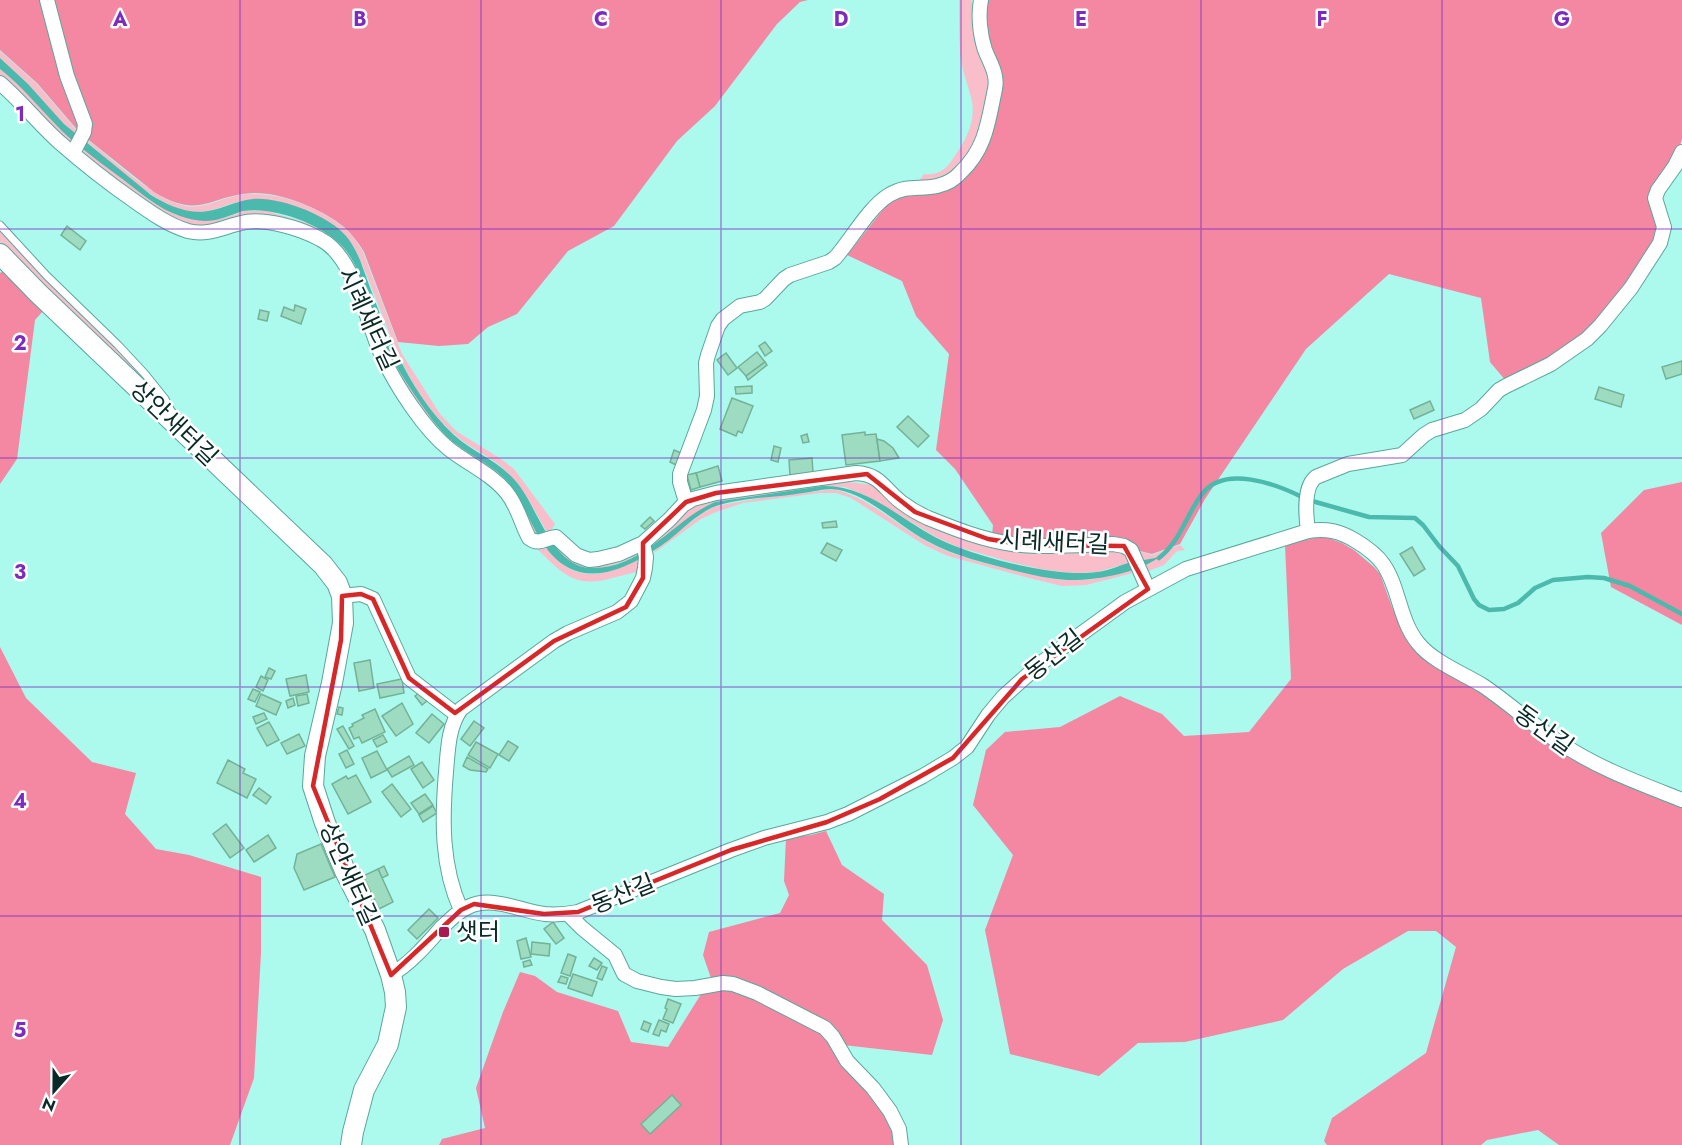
<svg xmlns="http://www.w3.org/2000/svg" width="1682" height="1145" font-family="Jost,'Noto Sans KR',sans-serif">
<rect width="100%" height="100%" fill="#acf9ee"/>
<g fill="#f9beca">
<path d="M959,0H971L978,31L992,76L978,142L946,180L918,182L924,174C938,176 947,169 954,157C967,139 977,119 971,97C967,82 961,67 960,51C959,34 959,17 959,0Z"/>
<polygon points="0,51 36,83 79,133 78,136 64,124 28,84 0,58"/>
<polygon points="0,69 13,79 74,141 72,143 67,143 0,76"/>
<path d="M88,140C114,160 154,200 186,206C203,209 220,199 235,196C270,188 316,205 343,227C352,234 358,243 363,252L402,354L440,414L456,431L501,459L514,469L555,524L552,529L546,531C533,507 520,482 498,464C489,457 477,451 467,444C456,437 446,427 437,417C394,367 382,304 354,247C349,240 344,233 336,227C313,209 270,196 241,201C219,206 208,216 183,210C151,201 113,164 87,142Z"/>
<polygon points="83,148 151,201 176,215 221,219 245,211 267,211 307,223 329,234 343,247 350,257 366,291 388,350 394,363 423,407 444,433 500,474 519,498 539,536 535,535 525,518 436,432 395,372 363,294 312,231 221,226 189,226 141,201 84,154"/>
<polygon points="0,229 62,296 114,345 156,392 37,280 0,242"/>
<polygon points="848,482 874,485 951,531 1125,552 1129,563 1097,572 1078,573 1063,572 1040,569 1007,561 958,547 936,537 876,501 860,493 845,487 822,486 715,502 655,545 656,540 691,506 708,500 834,483"/>
<path d="M834,489C869,498 895,524 926,541C953,556 984,563 1014,570C1035,575 1056,581 1077,580C1096,580 1114,575 1132,570L1133,573L1086,585L1062,586L1033,579L948,556L926,546L851,498L836,493H820L743,503L716,512L701,519L654,553L655,550L704,512L716,506L760,498Z"/>
<path d="M554,544L566,553L634,554L636,556C615,566 587,576 567,559C562,555 558,549 554,544Z"/>
<polygon points="1180,545 1185,550 1177,551 1164,565 1146,572 1136,550 1152,555"/>
<path d="M546,548C576,583 599,578 637,560L639,566L637,572C610,577 587,591 561,571C553,565 545,556 537,549Z"/>
</g>
<g fill="#f487a2">
<path d="M0,0H808L800,2L777,24L715,106L677,141L614,226L568,251L517,314L488,327L468,344L439,346L398,342L364,252C358,242 352,234 344,227C322,209 283,193 255,193C210,194 202,221 154,192L80,133L37,83L0,50Z"/>
<polygon points="985,0 1682,0 1682,139 1677,154 1662,180 1661,228 1641,267 1584,335 1548,360 1506,381 1490,362 1481,298 1389,274 1306,349 1205,499 1180,544 1152,554 1136,550 1044,542 992,535 993,525 955,469 936,450 949,354 916,316 902,281 847,255 889,202 900,196 960,178 998,92 987,46"/>
<polygon points="3,271 43,311 35,320 17,459 0,484 0,273"/>
<polygon points="1682,482 1682,625 1611,587 1601,533 1644,490"/>
<polygon points="1318,537 1326,537 1342,543 1354,550 1374,567 1380,574 1392,607 1408,641 1498,705 1531,732 1576,761 1617,781 1682,807 1682,1145 1559,1145 1538,1130 1487,1140 1481,1145 1327,1145 1324,1141 1332,1118 1426,1053 1456,947 1436,931 1408,931 1343,969 1283,1020 1185,1042 1138,1043 1099,1076 1010,1054 985,930 1013,855 973,805 986,750 1005,732 1060,727 1120,696 1162,714 1184,736 1249,732 1291,679 1285,545"/>
<polygon points="0,647 26,698 92,762 136,773 125,814 156,849 189,855 261,877 261,953 254,1078 230,1145 0,1145"/>
<polygon points="826,831 842,865 884,894 882,920 927,965 943,1020 932,1055 843,1045 835,1032 712,981 703,955 709,932 780,913 789,895 784,881 786,838 811,835"/>
<polygon points="520,972 535,976 557,992 618,1011 631,1042 668,1047 703,991 729,987 818,1027 893,1122 895,1145 439,1145 442,1139 485,1128 476,1088 503,1012"/>
</g>
<path fill="#4bb9ac" d="M0,58L28,84L64,124L151,195C169,206 191,216 213,210C226,207 239,200 253,199C280,197 328,215 346,236C352,243 356,251 360,260C383,322 404,388 454,435C476,455 502,461 521,488C540,515 555,569 593,568C644,568 673,520 715,502L822,486C864,484 898,517 933,536C970,556 1055,578 1097,572C1108,571 1118,566 1128,563C1137,561 1146,560 1155,558L1163,554C1142,573 1094,581 1067,580C1050,579 1033,575 1016,571C986,563 954,556 927,541C898,526 865,491 832,489C822,489 812,492 803,493C775,498 744,497 716,506C698,513 684,528 669,540C643,559 602,585 569,568C538,552 530,512 511,486C495,466 473,457 453,442C438,429 427,413 416,397C404,379 392,361 383,340C372,312 363,270 343,247C322,224 274,206 243,211C236,213 230,216 223,218C208,223 194,221 180,216C159,209 142,194 125,181C104,165 81,149 62,131C41,110 23,87 0,69Z"/>
<g fill="none" stroke-linecap="round" stroke-linejoin="round">
<g stroke="#4bb9ac" stroke-width="4.5">
<polyline points="1312,501 1369,517 1415,518 1423,525 1439,546 1458,566 1474,599 1479,605 1489,610 1504,609 1518,603 1535,588 1553,580 1588,577 1604,578 1630,586 1682,614"/>
<path d="M1159,558C1181,541 1186,514 1203,493C1225,465 1276,484 1302,497"/>
</g>
</g>
<g fill="#9ddcc0" stroke="#74b297" stroke-width="1.5">
<polygon points="67,226 86,241 80,250 61,235"/>
<polygon points="295,305 306,309 301,324 281,316 284,307 294,311"/>
<polygon points="260,310 269,312 267,321 258,319"/>
<polygon points="765,342 772,351 765,356 759,346"/>
<polygon points="757,352 765,362 746,376 738,367"/>
<polygon points="726,353 737,368 728,375 717,360"/>
<polygon points="1682,361 1682,374 1666,379 1662,367"/>
<polygon points="765,362 767,365 748,380 746,376"/>
<polygon points="752,386 752,393 736,394 735,387"/>
<polygon points="1599,387 1624,395 1621,407 1595,399"/>
<polygon points="732,398 753,406 742,433 738,431 736,436 720,429"/>
<polygon points="1430,401 1434,410 1414,419 1410,410"/>
<polygon points="908,416 929,436 918,447 897,427"/>
<polygon points="865,432 865,435 876,434 880,461 846,465 842,435"/>
<polygon points="807,434 809,442 803,443 801,436"/>
<polygon points="877,439 884,441 893,448 899,458 880,461"/>
<polygon points="774,446 781,448 778,462 771,460"/>
<polygon points="674,450 681,453 676,465 670,462"/>
<polygon points="812,458 813,473 790,475 789,460"/>
<polygon points="718,466 722,481 700,487 696,473"/>
<polygon points="696,473 700,487 691,490 687,475"/>
<polygon points="650,517 654,521 645,529 641,526"/>
<polygon points="836,521 837,527 823,528 822,523"/>
<polygon points="827,543 842,550 836,561 821,553"/>
<polygon points="1412,547 1425,569 1414,576 1400,554"/>
<polygon points="370,660 374,688 359,691 354,663"/>
<polygon points="269,668 275,671 271,679 265,677"/>
<polygon points="306,675 309,692 290,696 286,679"/>
<polygon points="261,676 268,680 263,691 256,687"/>
<polygon points="402,679 404,693 380,698 377,684"/>
<polygon points="253,689 260,692 255,702 248,699"/>
<polygon points="420,692 427,701 422,705 415,696"/>
<polygon points="261,694 281,703 276,715 256,706"/>
<polygon points="307,694 309,703 298,706 296,696"/>
<polygon points="293,698 295,705 288,708 286,701"/>
<polygon points="402,703 413,724 396,736 382,716"/>
<polygon points="339,707 343,708 342,715 337,714"/>
<polygon points="375,709 385,732 362,743 359,737 354,739 349,728 353,726 352,724 364,718 362,715"/>
<polygon points="264,713 267,719 256,724 253,717"/>
<polygon points="432,714 444,724 429,743 416,733"/>
<polygon points="474,721 484,728 470,746 461,739"/>
<polygon points="269,722 279,740 267,746 257,728"/>
<polygon points="343,726 354,746 349,749 337,729"/>
<polygon points="299,734 305,746 287,754 281,743"/>
<polygon points="383,735 387,742 377,747 373,740"/>
<polygon points="508,741 518,747 509,761 499,755"/>
<polygon points="476,742 498,754 490,768 468,755"/>
<polygon points="347,750 354,764 346,768 339,754"/>
<polygon points="377,751 387,770 371,778 362,758"/>
<polygon points="409,756 414,765 392,777 387,769"/>
<polygon points="467,757 488,769 486,772 470,770 463,766"/>
<polygon points="228,760 245,769 243,773 256,779 247,798 217,783"/>
<polygon points="422,762 434,780 423,788 411,769"/>
<polygon points="356,775 371,802 348,814 332,784 346,776 348,779"/>
<polygon points="392,784 411,809 401,817 382,792"/>
<polygon points="259,788 271,797 266,804 253,795"/>
<polygon points="425,794 433,805 419,814 411,803"/>
<polygon points="433,806 437,813 423,822 419,815"/>
<polygon points="226,824 244,848 230,858 213,834"/>
<polygon points="268,835 276,848 254,862 246,850"/>
<polygon points="321,844 335,877 304,890 294,868 297,854"/>
<polygon points="384,866 388,875 382,878 378,869"/>
<polygon points="378,869 393,902 379,909 363,876"/>
<polygon points="429,909 438,918 417,939 408,930"/>
<polygon points="553,922 564,938 556,944 544,929"/>
<polygon points="526,938 531,957 521,959 517,941"/>
<polygon points="532,942 550,944 549,956 531,954"/>
<polygon points="568,954 576,957 570,976 561,973"/>
<polygon points="594,958 602,963 597,970 589,966"/>
<polygon points="530,960 532,965 524,967 523,962"/>
<polygon points="602,966 607,968 602,980 597,978"/>
<polygon points="573,974 597,982 592,996 568,988"/>
<polygon points="561,976 568,978 566,984 558,982"/>
<polygon points="668,999 681,1004 673,1023 663,1019 667,1009 665,1008"/>
<polygon points="659,1020 669,1024 666,1032 661,1030 659,1036 653,1034"/>
<polygon points="644,1021 651,1024 648,1032 641,1029"/>
<polygon points="672,1095 681,1105 650,1134 641,1124"/>
</g>
<g fill="none" stroke-linecap="round" stroke-linejoin="round">
<g stroke="#5ba69c" stroke-width="9">
<polyline id="lane" points="0,225 47,276 118,345 145,374 165,399 171,411"/>
</g>
<g stroke="#5ba69c" stroke-width="16">
<g id="street">
<polyline points="47,0 67,76 85,124 84,132 73,153"/>
<path d="M0,83C21,101 38,123 58,141C82,162 107,182 133,200C150,212 168,225 188,231C208,236 223,227 241,223C263,217 300,228 320,239C355,256 367,325 383,358C397,387 424,429 449,449C468,464 492,474 507,493C518,507 521,523 529,538C540,546 544,538 556,537L576,555L589,560L598,559L619,554L643,543L669,520L683,505L693,499L716,493L856,473C880,474 884,489 901,502C909,508 919,514 928,518C955,529 983,540 1012,544C1045,548 1079,545 1113,544L1124,546L1131,550L1148,589"/>
<path d="M686,502L680,482V474L704,410L707,396L706,363L708,355L718,326L723,319L740,306L760,302L765,299L784,279L790,275L829,262L835,258C851,240 869,207 889,195C907,184 920,190 937,186C946,184 955,179 961,172C986,148 988,122 995,89C998,74 990,63 985,50C980,35 978,15 981,0"/>
<path d="M1308,531C1306,516 1303,487 1316,477L1348,464L1402,455L1424,435L1432,430L1465,420L1481,409L1499,390L1506,386L1551,364L1587,339L1600,326L1631,288L1660,243L1664,227L1655,198L1658,190L1675,166L1682,152"/>
<polyline points="342,596 361,594 373,599 409,678 457,715"/>
<path d="M461,910C441,866 442,819 446,772C448,750 448,727 461,709L554,641L568,633L617,612L631,601L643,578L645,568L646,557L643,543"/>
<polyline points="568,914 582,928 615,955 624,974 637,981 661,987 676,989 695,988 723,983 733,984 757,993 825,1028 833,1037 847,1061 873,1088 890,1111 899,1129 901,1145"/>
<path d="M391,975C411,963 427,944 442,927C450,920 458,911 468,907C492,895 520,911 545,914C556,915 567,914 578,912L731,850L764,838L827,822L848,814L923,776L953,758L967,747L988,715L1003,697L1041,663L1125,602L1186,569L1308,531C1326,528 1340,531 1356,541C1366,547 1376,554 1383,564C1399,586 1399,620 1418,643C1432,661 1462,673 1482,685C1509,703 1532,725 1559,742C1597,768 1639,783 1682,800"/>
</g>
</g>
<g stroke="#5ba69c" stroke-width="22">
<polyline id="secondary" points="0,254 38,293 323,565 337,583 342,596 343,623 332,683 315,756 313,786 325,823 345,871 375,930 391,975 395,992 396,1007 388,1044 364,1090 353,1132 351,1145"/>
</g>
<use href="#lane" stroke="#fff" stroke-width="7"/>
<use href="#street" stroke="#fff" stroke-width="14"/>
<use href="#secondary" stroke="#fff" stroke-width="20"/>
</g>
<path fill="none" stroke="#d62828" stroke-width="4.5" stroke-linejoin="round" d="M867,474L915,512L988,539L1027,545L1124,546L1148,589L1022,679L953,758L880,799L827,822L731,850L578,912L544,914L474,904L461,910L391,975L313,786L341,640L342,596L361,594L373,599L409,678L455,713L554,641L626,607L643,578V543L686,502L716,493Z"/>
<path fill="none" stroke="#7b2cbf" stroke-width="1.5" stroke-opacity="0.55" d="M240,0V1145M481,0V1145M721,0V1145M961,0V1145M1201,0V1145M1442,0V1145M0,229H1682M0,458H1682M0,687H1682M0,916H1682"/>
<rect fill="#aa1951" stroke="#fff" stroke-width="2" x="438" y="926" width="12" height="12" rx="3"/>
<g text-anchor="middle" stroke-width="5" stroke-linejoin="round" paint-order="stroke">
<g font-size="24" fill="#092a26" stroke="#fff">
<text transform="translate(368 319) rotate(65)" y="8">시례새터길</text>
<text transform="translate(174 423) rotate(44)" y="8">상안새터길</text>
<text transform="translate(1054 542) rotate(3)" y="8">시례새터길</text>
<text transform="translate(1054 655) rotate(-38)" y="8">동산길</text>
<text transform="translate(1544 730) rotate(36)" y="8">동산길</text>
<text transform="translate(349 874) rotate(66)" y="8">상안새터길</text>
<text transform="translate(623 894) rotate(-22)" y="8">동산길</text>
</g>
<g font-size="24" fill="#092a26" stroke="#fff" text-anchor="start">
<text x="456" y="940">샛터</text>
</g>
</g>
<g font-size="20" text-anchor="middle" font-weight="bold" fill="#7b2cbf" stroke="#fff" stroke-width="5" stroke-linejoin="round" paint-order="stroke">
<text x="120" y="26">A</text>
<text x="360" y="26">B</text>
<text x="601" y="26">C</text>
<text x="841" y="26">D</text>
<text x="1081" y="26">E</text>
<text x="1322" y="26">F</text>
<text x="1562" y="26">G</text>
<text x="20" y="121">1</text>
<text x="20" y="350">2</text>
<text x="20" y="579">3</text>
<text x="20" y="808">4</text>
<text x="20" y="1037">5</text>
</g>
<g transform="translate(54 1091) rotate(201)" stroke="#ffffff" stroke-width="4.5" paint-order="stroke">
<path d="M0-4.5L10 22L0 15L-10 22Z" fill="#092a26"/>
<text y="-9" font-size="16" font-weight="bold" text-anchor="middle" fill="#092a26">N</text>
</g>
</svg>
